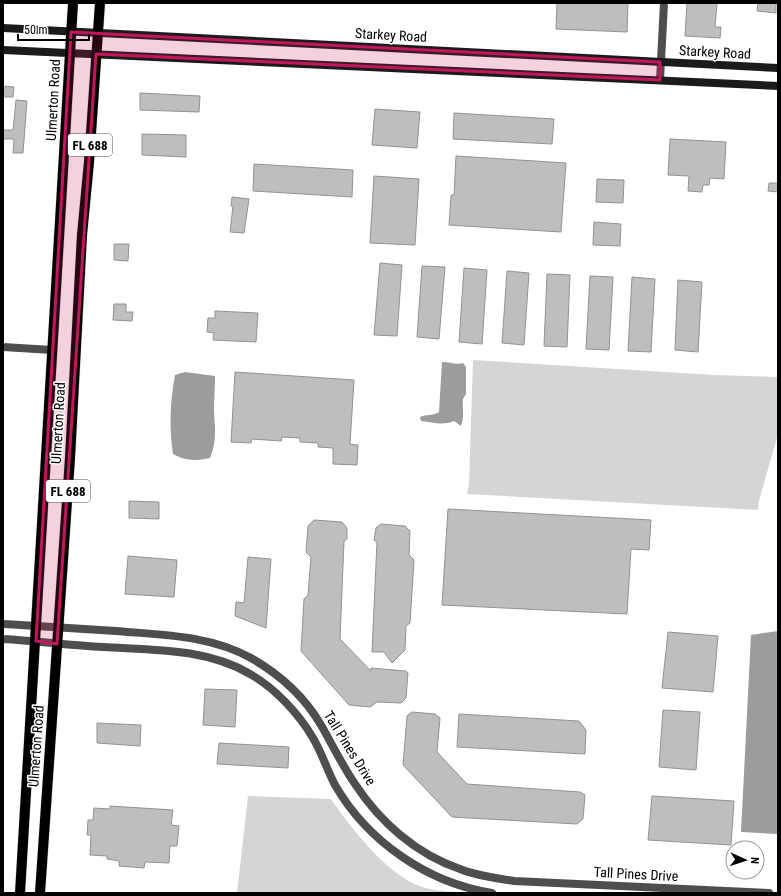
<svg xmlns="http://www.w3.org/2000/svg" width="781" height="896" font-family="'Roboto Condensed',sans-serif">
<rect width="100%" height="100%" fill="#fff"/>
<g fill="#d5d5d5">
<polygon points="473,360 714,375 778,377 778,434 758,504 758,510 467,494 469,484"/>
<path d="M248,796L331,799C351,828 388,876 422,887C434,891 449,891 462,893H237Z"/>
</g>
<g fill="#9c9c9c">
<path d="M442,362C450,362 455,365 463,363L466,367V394L463,399C462,409 465,416 461,426L454,421C442,426 433,422 421,421L420,417C426,414 434,416 439,412Z"/>
<path d="M185,372L215,376C215,387 214,399 214,411C215,428 217,442 210,458C195,461 186,461 173,454C169,426 170,403 175,375Z"/>
<polygon points="778,631 778,834 741,832 751,635"/>
</g>
<g fill="#bebebe" stroke="#929292">
<polygon points="557,3 628,3 627,32 556,29"/>
<polygon points="687,3 717,3 715,27 721,27 720,38 685,36"/>
<polygon points="758,3 776,3 776,13 757,11"/>
<polygon points="3,86 14,87 13,97 3,97"/>
<polygon points="140,93 200,96 199,112 140,110"/>
<polygon points="16,100 27,101 23,153 13,153 14,139 3,139 3,130 13,130"/>
<polygon points="375,109 420,112 417,148 372,145"/>
<polygon points="454,113 554,119 552,144 453,139"/>
<polygon points="142,134 186,135 186,157 142,155"/>
<polygon points="670,139 726,142 724,179 710,178 709,185 703,185 702,192 688,191 689,176 668,175"/>
<polygon points="456,156 566,163 561,232 449,225 451,195 454,195"/>
<polygon points="254,164 353,170 352,197 253,191"/>
<polygon points="374,176 419,179 415,245 370,243"/>
<polygon points="597,179 624,180 623,203 596,202"/>
<polygon points="769,183 778,183 778,192 768,191"/>
<polygon points="232,197 249,199 244,233 230,232 233,206 231,206"/>
<polygon points="594,222 621,224 620,246 593,245"/>
<polygon points="114,244 129,244 128,261 114,260"/>
<polygon points="380,263 402,265 397,336 374,335"/>
<polygon points="422,266 445,267 439,339 417,337"/>
<polygon points="464,268 487,270 482,344 459,342"/>
<polygon points="507,271 529,273 524,345 502,343"/>
<polygon points="547,274 570,275 567,347 544,346"/>
<polygon points="590,276 613,277 609,350 586,349"/>
<polygon points="632,277 655,279 651,352 628,351"/>
<polygon points="678,280 702,282 698,352 675,350"/>
<polygon points="114,304 126,304 126,312 133,312 132,321 113,320"/>
<polygon points="215,311 258,313 256,342 213,340 214,333 207,332 208,318 215,318"/>
<polygon points="235,372 354,380 350,444 358,445 357,465 333,464 333,448 318,447 318,443 300,442 300,438 282,437 281,441 252,439 251,443 231,442"/>
<polygon points="129,501 159,502 159,519 129,518"/>
<polygon points="448,509 651,520 649,550 631,549 627,614 442,605"/>
<polygon points="314,520 342,522 347,528 347,539 344,541 340,639 371,671 371,668 406,671 408,673 406,698 401,703 377,702 370,707 349,705 301,651 304,599 308,595 311,557 306,552 308,526"/>
<polygon points="381,524 405,526 410,531 409,555 414,560 410,623 406,626 405,650 392,663 384,652 372,652 377,542 374,540 376,528"/>
<polygon points="128,556 177,560 174,597 125,594"/>
<polygon points="248,557 271,559 266,628 235,616 236,602 244,603"/>
<polygon points="668,632 718,636 713,692 662,688"/>
<polygon points="205,689 237,690 235,727 203,725"/>
<polygon points="663,710 700,712 696,770 659,767"/>
<polygon points="412,712 435,714 440,718 437,752 467,784 580,792 585,795 583,819 577,824 452,817 403,765 407,716"/>
<polygon points="459,714 579,721 586,730 585,754 457,747"/>
<polygon points="97,723 141,725 140,746 97,743"/>
<polygon points="219,743 289,747 288,768 217,764"/>
<polygon points="652,796 734,801 731,845 648,840"/>
<polygon points="110,806 173,810 171,825 179,826 177,846 170,846 169,863 145,862 144,868 119,866 119,861 107,859 107,856 90,855 91,835 87,835 88,820 93,820 94,808 110,809"/>
</g>
<g fill="none" stroke-linecap="round" stroke-linejoin="round">
<g stroke="#dbdbdb" stroke-width="11">
<g id="primary">
<polyline points="20,893 73,3"/>
<polyline points="40,893 70,458 82,235 89,162 100,3"/>
</g>
</g>
<g stroke="#4e4e4e" stroke-width="8">
<polyline points="660,80 664,3"/>
<polyline points="3,347 52,350"/>
<path d="M3,624C41,626 79,629 116,631C162,635 210,635 251,658C279,674 304,696 321,725C332,744 342,765 355,784C380,822 416,854 460,869C477,876 496,878 514,881L769,893"/>
<path d="M3,639C36,641 69,645 103,647C152,650 206,648 250,674C275,688 299,714 313,738C322,753 327,770 335,785C368,842 428,883 492,893"/>
</g>
<g stroke="#1b1b1b" stroke-width="8">
<polyline points="3,28 778,68"/>
<polyline points="3,50 778,86"/>
</g>
<use href="#primary" stroke="#000" stroke-width="10"/>
</g>
<path fill="#c2185b" fill-opacity="0.2" stroke="#c2185b" stroke-width="3" stroke-linejoin="round" d="M71,32L660,62V80L96,54L57,644L36,641Z"/>
<g text-anchor="middle" stroke-width="3" stroke-linejoin="round" paint-order="stroke">
<g fill="#fff" stroke="#4c4c4c" stroke-width="1">
<rect x="68" y="134" width="44" height="22" rx="3"/>
<rect x="46" y="480" width="44" height="22" rx="3"/>
</g>
<g font-size="13" font-weight="bold" fill="#000">
<text x="90" y="150">FL 688</text>
<text x="68" y="496">FL 688</text>
</g>
<g font-size="14" fill="#000" stroke="#fff">
<text transform="translate(391 35) rotate(3)" y="5">Starkey Road</text>
<text transform="translate(715 52) rotate(3)" y="5">Starkey Road</text>
<text transform="translate(53 100) rotate(-87)" y="5">Ulmerton Road</text>
<text transform="translate(58 423) rotate(-87)" y="5">Ulmerton Road</text>
<text transform="translate(36 746) rotate(-86)" y="5">Ulmerton Road</text>
<text transform="translate(350 748) rotate(58)" y="5">Tall Pines Drive</text>
<text transform="translate(636 874) rotate(3)" y="5">Tall Pines Drive</text>
</g>
</g>
<rect width="781" height="896" fill="none" stroke="#000000" stroke-width="8"/>
<g transform="translate(745 860) rotate(93)"><circle r="19" fill="#ffffff" stroke="#999999"/>
<path d="M0-3L7 15L0 10L-7 15Z" fill="#000000"/>
<text y="-6" font-size="11" font-weight="bold" text-anchor="middle" fill="#000000">N</text>
</g>
<path d="M18 34v6h71v-6" fill="none" stroke="#000000" stroke-width="2"/>
<text x="24" y="34" font-size="12" fill="#000000" stroke="#ffffff" stroke-width="3" paint-order="stroke">50 m</text>
</svg>
